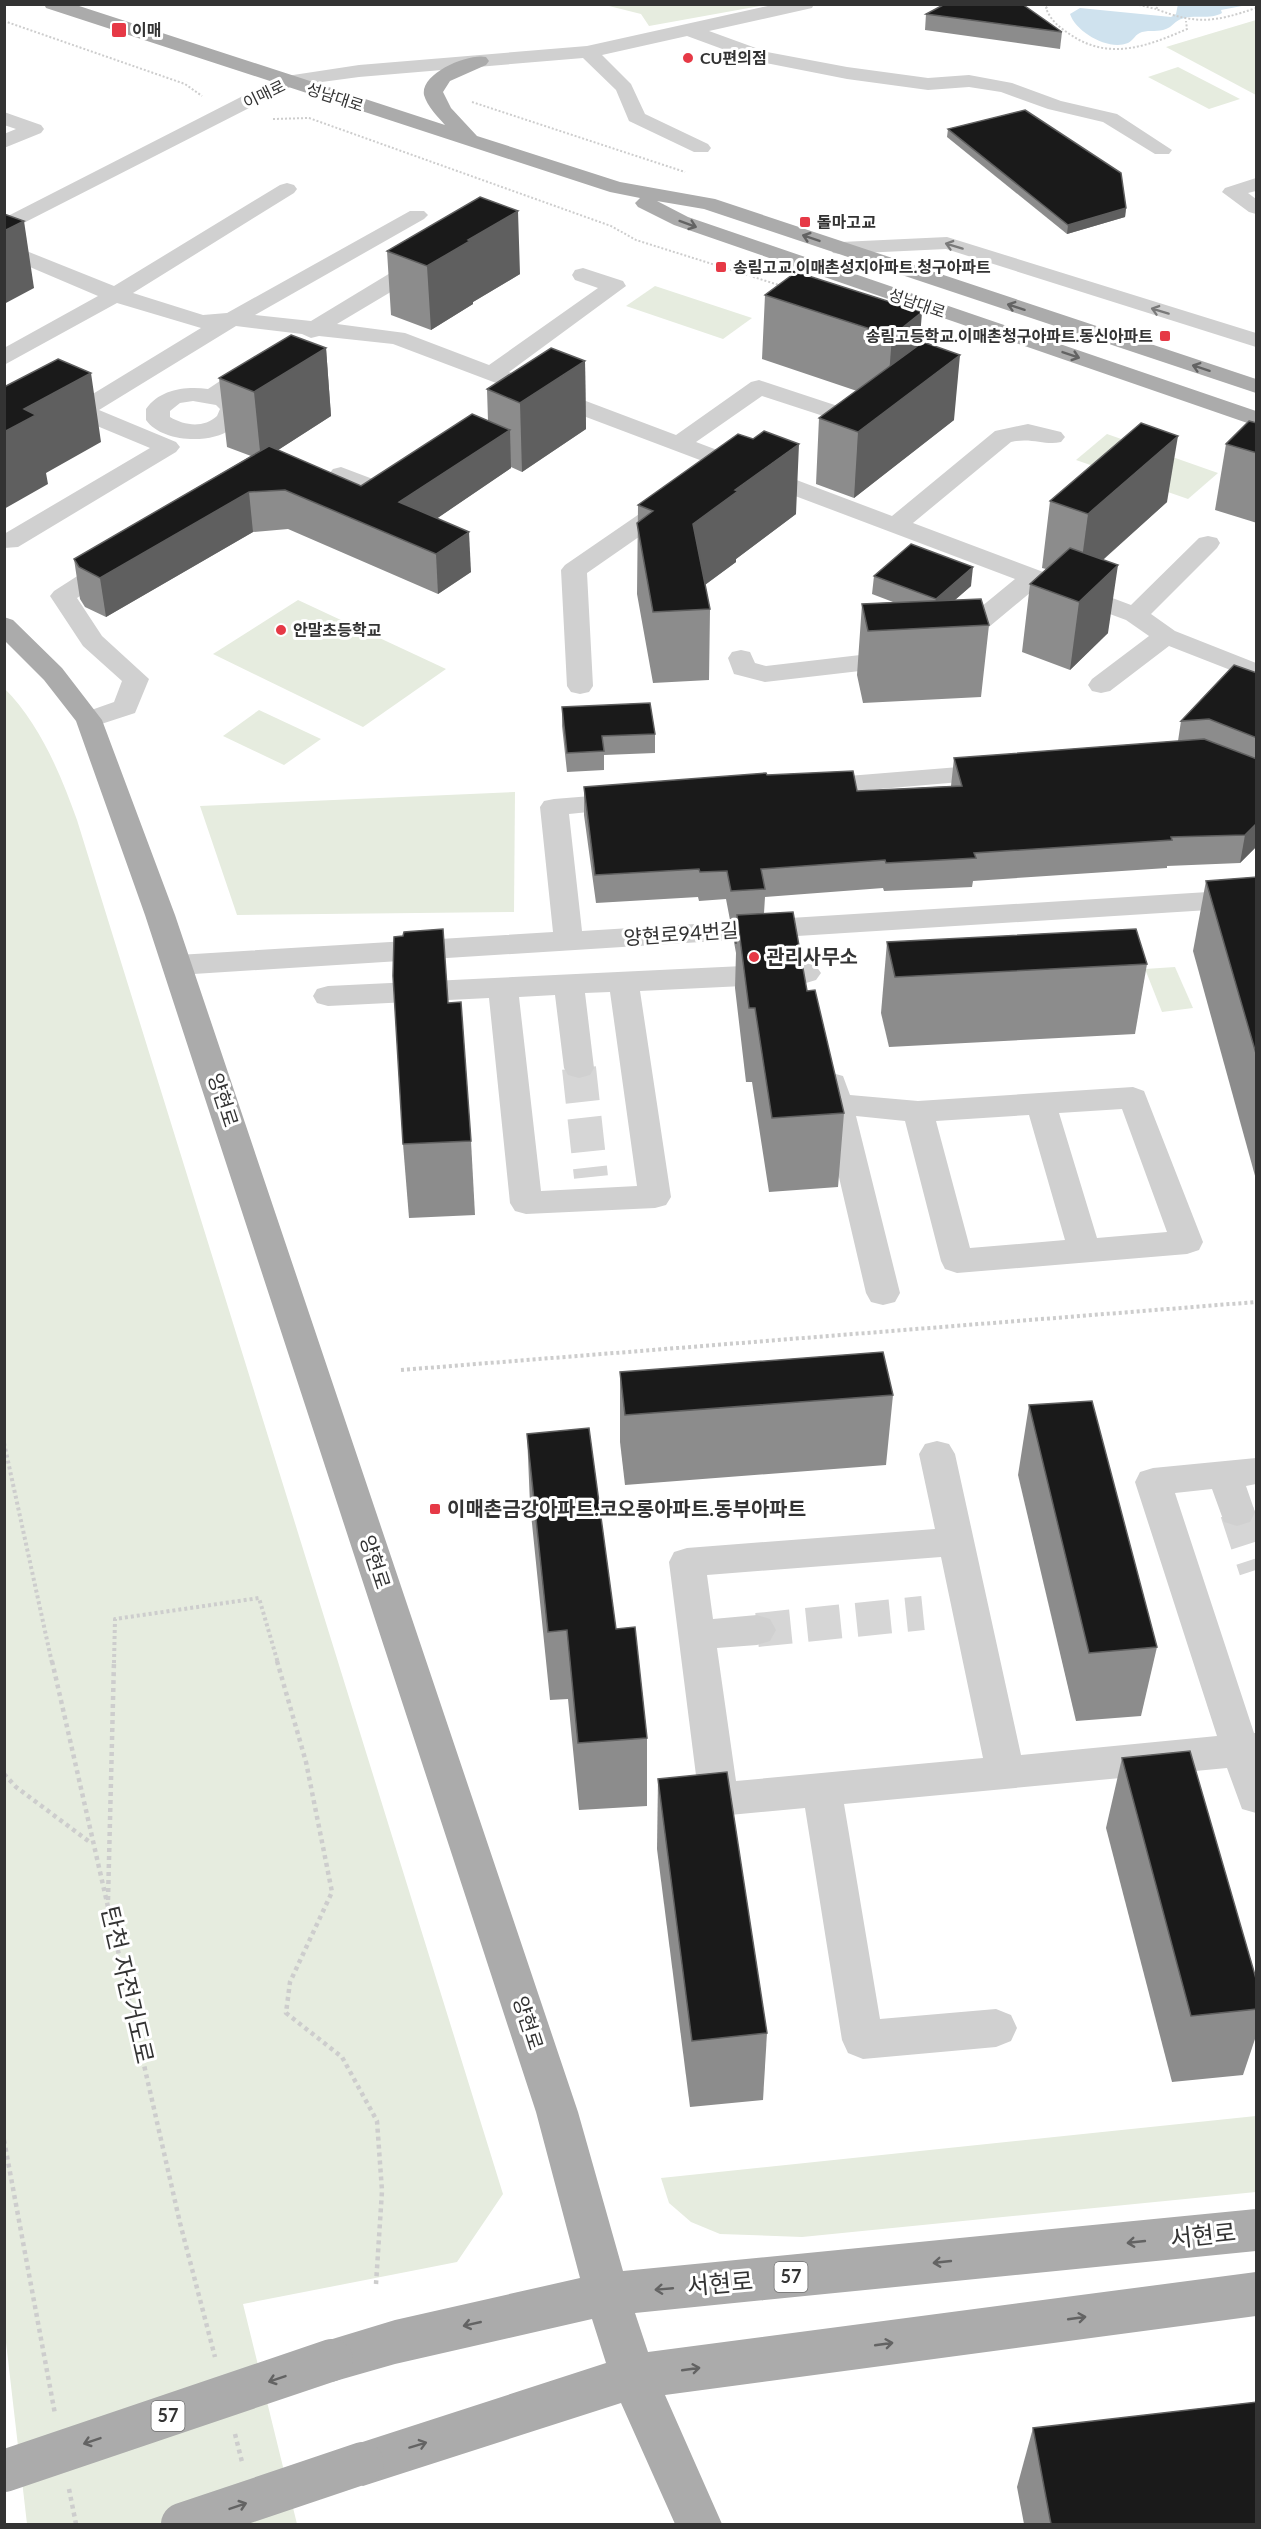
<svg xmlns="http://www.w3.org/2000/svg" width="1261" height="2529" font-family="Lato,'Noto Sans KR',sans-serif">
<rect width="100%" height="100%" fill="#fff"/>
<g fill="#e6ecdf">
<polygon points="605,5 765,5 649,26 641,14"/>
<polygon points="1256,20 1256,95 1166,47"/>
<polygon points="1178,67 1240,99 1209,109 1148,77"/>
<polygon points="655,286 752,318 723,339 626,306"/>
<polygon points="1107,434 1218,473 1188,499 1076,460"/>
<polygon points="298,600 446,669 363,727 213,654"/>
<path d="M4,688C40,724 60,773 77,820L503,2194L457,2262L243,2304L297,2524H27L4,2325Z"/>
<polygon points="259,710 321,739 284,765 223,736"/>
<polygon points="515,792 514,912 237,915 200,806"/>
<polygon points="1175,967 1193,1008 1162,1012 1145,969"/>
<polygon points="1256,2116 1256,2192 802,2237 720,2234 691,2222 669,2203 661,2178"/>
</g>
<path fill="#cfe2ee" d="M1178,4L1247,5L1221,10L1222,13C1210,20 1194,14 1181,19C1175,21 1172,27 1166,29C1158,32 1150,30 1142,32C1135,34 1134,40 1128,43C1108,51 1076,32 1070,14L1080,8L1171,17L1176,14Z"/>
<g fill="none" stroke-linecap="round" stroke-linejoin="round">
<g stroke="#d6d6d6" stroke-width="34" stroke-dasharray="34 16" stroke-linecap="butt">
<polyline points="579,1068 591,1177"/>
<polyline points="1237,1512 1256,1570"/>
<polyline points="757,1630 923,1613"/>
</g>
<g stroke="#cdcdcd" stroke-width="2" stroke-dasharray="2 2" stroke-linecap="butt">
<path d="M1050,4L1046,8C1050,20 1060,28 1071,35C1110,61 1148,46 1187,29L1186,21"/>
<polyline points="1135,4 1156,9"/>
<path d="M1160,4L1156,9C1197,25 1215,22 1256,8"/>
<polyline points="4,21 185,84 202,96"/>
<polyline points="472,102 685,172"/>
<polyline points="273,119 309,118 611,226 636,240 782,286"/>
</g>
<g stroke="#cdcdcd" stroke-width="4" stroke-dasharray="3 3" stroke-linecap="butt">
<polyline points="401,1370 1256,1302"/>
<polyline points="4,1443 52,1663"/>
<polyline points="114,1663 115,1619 259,1598 278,1663"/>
</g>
<g stroke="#cdcdcd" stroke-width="4.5" stroke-dasharray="4 4" stroke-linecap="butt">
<polyline points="52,1661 180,2223 215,2357"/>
<polyline points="277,1661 306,1762 332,1892 290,1982 286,2013 342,2057 377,2121 382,2191 376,2284"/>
<polyline points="4,1774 16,1787 91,1843"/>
<polyline points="108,1900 114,1661"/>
<polyline points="4,2140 55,2414"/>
<polyline points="235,2434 242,2462"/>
<polyline points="69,2489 76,2524"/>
</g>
<g fill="#d0d0d0" fill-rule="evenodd">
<polygon points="777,4 814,4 812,8 709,31 767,52 847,67 928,78 969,75 1012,83 1061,101 1117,114 1172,150 1169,154 1155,154 1103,122 1048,109 1001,92 969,87 928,90 847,79 755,61 687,36 602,55 631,84 645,114 708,144 711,148 708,152 694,152 629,121 616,90 583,58 359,77 292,86 4,233 4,218 280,77 359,65 587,46"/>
<polygon points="4,112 41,125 44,129 41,133 4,148 4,134 16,129 4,125"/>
<polygon points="1256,178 1256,191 1248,193 1256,199 1256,214 1249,212 1222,192 1225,188"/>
<path d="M287,183L294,185L297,189L294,193L133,293L203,315L227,313L410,211H424L428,215L424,219L255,315L311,321L420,255H436L439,260L436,265L337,324L405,333L489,365L598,288L575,280L572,275L575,270L583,268L623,281L626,286L509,372L676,435L751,382L759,380L862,414L866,419L862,424L854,426L762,396L696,442L892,516L995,431L1028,424L1061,432L1065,437L1061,442C1045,446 1032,437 1011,442L913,523L1131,605L1199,538L1208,536L1217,538L1220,543L1217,548L1151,614L1175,631L1256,663V680L1169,646L1110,691L1101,693L1092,691L1088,685L1092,679L1149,636L1126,620L1037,587L960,651L951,653L942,651L938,645L942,639L1015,579L393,344L319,336L311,338L302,334L236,326L99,410L176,442L180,447L176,452L18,547L4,548V534L150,448L73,416L69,411L73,406L201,328L117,303L4,365V348L98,296L4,256V242L114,286L280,185Z"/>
<polygon points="947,237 1256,333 1256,347 946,249 841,254 833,253 830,248 833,243 841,242"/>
<path d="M258,359L266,361L269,366L232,394L244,409C240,417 237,423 231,429C210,445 161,442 146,420V409C160,389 186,386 208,389L250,361ZM193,401L216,405L220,409L217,416C204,428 185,426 170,417V411L180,403Z"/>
<polygon points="341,467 386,484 405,475 414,477 417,482 397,498 388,500 333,479 329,474 333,469"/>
<polygon points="673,495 682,497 685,502 682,507 587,573 593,686 589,692 580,694 571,692 567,686 561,570 565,565 664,497"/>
<polygon points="116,554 125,557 129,562 125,567 77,598 102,636 149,679 135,713 89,728 80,726 76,720 80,714 114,702 122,681 83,646 50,596 54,591 107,557"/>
<polygon points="741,650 750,652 755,663 766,666 903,650 912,652 916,658 912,664 903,666 765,682 734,674 728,658 732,652"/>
<polygon points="996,764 1006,766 1010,772 1006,778 811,795 801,793 797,787 801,781 811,779"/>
<polygon points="628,793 638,795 642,801 638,807 569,814 582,931 1256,889 1256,907 178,975 168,972 163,965 168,958 178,955 553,932 540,807 544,801 554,799"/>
<path d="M806,963L816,966L821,973L816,980L806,983L640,991L671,1197L666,1205L655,1208L526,1214L515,1211L510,1203L489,998L328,1006L317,1003L313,996L317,989L328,986ZM610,992L637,1186L541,1191L519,997L555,995L564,1068L568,1075L579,1078L590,1075L594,1068L585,993Z"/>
<path d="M832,1073L843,1076L850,1095L918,1101L1133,1087L1144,1091L1203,1242L1199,1250L1187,1254L957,1273L945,1269L941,1261L905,1121L856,1116L900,1293L895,1302L883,1305L871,1302L866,1293L817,1083L821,1076ZM1122,1109L1167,1232L1097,1238L1059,1113ZM1029,1115L1065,1240L970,1248L936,1121Z"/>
<path d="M937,1441L949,1444L955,1454L1021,1755L1217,1736L1135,1482L1140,1472L1153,1468L1256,1458V1484L1246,1486L1255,1512L1250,1522L1237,1526L1224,1522L1212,1489L1175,1493L1254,1733H1256V1813L1242,1809L1227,1768L844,1804L880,2019L996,2009L1011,2015L1017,2028L1011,2041L996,2047L863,2059L848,2053L842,2040L805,1808L719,1816L705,1811L699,1799L669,1562L674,1552L687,1548L935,1529L919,1454L925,1444ZM941,1557L983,1758L736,1781L717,1648L757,1645L770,1641L776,1630L770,1619L757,1615L713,1619L707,1575Z"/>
</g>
<g fill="#ababab" fill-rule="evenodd">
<path d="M44,4H73L445,125C438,117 427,106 424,95C420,73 469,53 486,57L489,61L486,65L450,81L443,92L451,108L477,136L620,182L715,199L1256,379V393L704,209L657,201L688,217L1256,411V426L674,225L638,207L635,203L640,198L610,192L46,8Z"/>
<polygon points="4,617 13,620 62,668 102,720 175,915 578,2112 623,2271 1256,2209 1256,2251 635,2313 648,2352 1256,2272 1256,2316 665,2395 722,2524 675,2524 621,2403 363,2486 347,2479 340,2463 347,2447 606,2363 592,2319 395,2364 332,2382 316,2376 309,2360 316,2344 395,2320 580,2278 536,2112 145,915 76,721 44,680 4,640"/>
</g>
<g stroke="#ababab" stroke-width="42">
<polyline points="4,2471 332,2360"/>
<polyline points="182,2524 363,2463"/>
</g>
</g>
<g fill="#8c8c8c">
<polygon points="926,14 1062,32 1060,49 925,30"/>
<polygon points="948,129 1126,208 1125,217 1067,234 947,137"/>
<polygon points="387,251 520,274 473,302 473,304 431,330 391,315"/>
<polygon points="765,295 920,344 954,420 854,498 816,484 819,418 857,391 762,359"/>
<polygon points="326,348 331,416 278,450 361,486 488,421 487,389 585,361 586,429 522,472 511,467 511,468 437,518 471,572 438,594 288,529 253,532 106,617 85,607 80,599 74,559 251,456 227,447 219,378"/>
<polygon points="1257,423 1257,523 1215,510 1226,444"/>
<polygon points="1050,501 1167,502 1103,560 1108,633 1070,670 1022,652 1030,584 1046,569 1042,568"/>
<polygon points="638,505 796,514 736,559 736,562 705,585 710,609 709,680 653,683 637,594"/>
<polygon points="874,576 971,586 955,600 989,625 981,697 863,703 857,675 862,604 893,602 872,594"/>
<polygon points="1257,673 1257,846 1240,863 1167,866 1167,868 973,881 972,887 884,891 883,888 765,897 764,913 807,991 844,1113 838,1187 769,1192 752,1082 746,1082 735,988 736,953 734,942 734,932 736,932 737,919 730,920 726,899 699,901 698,897 596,903 584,815 584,787 767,775 857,791 951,786 954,758 1178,741 1181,721"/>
<polygon points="562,707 655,734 655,753 604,755 604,770 567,772 562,726"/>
<polygon points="1257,877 1257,1183 1193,951 1206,881"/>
<polygon points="887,942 1147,964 1135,1034 889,1047 881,1013"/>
<polygon points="448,1003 471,1141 475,1215 409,1218 403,1144"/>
<polygon points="620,1372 893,1395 886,1465 625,1485 620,1442"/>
<polygon points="1029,1405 1157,1647 1141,1716 1076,1721 1018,1475"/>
<polygon points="527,1434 616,1629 647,1738 647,1806 579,1810 568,1699 550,1700 530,1504"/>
<polygon points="1122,1758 1257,1982 1257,2033 1243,2075 1172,2082 1106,1828"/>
<polygon points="658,1779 767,2033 763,2100 690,2107 657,1849"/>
<polygon points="1033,2428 1257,2524 1024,2524 1017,2487"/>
</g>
<g fill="#5f5f5f">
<polygon points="1126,208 1125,217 1067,234 1068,225"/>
<polygon points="518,211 520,274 473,302 473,304 431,330 427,266 468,240"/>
<polygon points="24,221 34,288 4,304 4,231"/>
<polygon points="922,312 917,377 887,401 892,336"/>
<polygon points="326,348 331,416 261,461 254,392"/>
<polygon points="960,355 954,420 854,498 858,432"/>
<polygon points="585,361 586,429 522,472 520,403"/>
<polygon points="91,373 101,442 46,473 48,484 4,509 4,432 24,409"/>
<polygon points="510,430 511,468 404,541 399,502"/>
<polygon points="1178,436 1167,502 1079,581 1088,514"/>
<polygon points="799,444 796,514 736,559 736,562 691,595 693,524 735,490"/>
<polygon points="249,492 253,532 106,617 100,578"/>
<polygon points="469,532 471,572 438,594 436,554"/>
<polygon points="1118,565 1108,633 1070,670 1079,602"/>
<polygon points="973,567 971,586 934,618 936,599"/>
<polygon points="1257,823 1257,846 1240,863 1245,835"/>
</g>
<g fill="#1a1a1a" stroke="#5f5f5f" stroke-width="1.5">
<polygon points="945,4 1022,4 1062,32 926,14"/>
<polygon points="1025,110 1121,173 1126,208 1068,225 948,129"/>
<polygon points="480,197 518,211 468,240 470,241 427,266 387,251"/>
<polygon points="4,214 24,221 4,231"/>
<polygon points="796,272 922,312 892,336 765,295"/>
<polygon points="291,335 326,348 254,392 219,378"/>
<polygon points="923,342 960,355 858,432 819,418"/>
<polygon points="551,348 585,361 520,403 487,389"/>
<polygon points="58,359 91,373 24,409 36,415 4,432 4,387"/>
<polygon points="472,414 510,430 399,502 469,532 436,554 285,490 249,492 100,578 79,567 74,559 269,446 361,486"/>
<polygon points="1249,421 1257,423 1257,453 1226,444"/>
<polygon points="1141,423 1178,436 1088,514 1050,501"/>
<polygon points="764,431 799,444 735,490 738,491 693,524 710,609 653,612 637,523 653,511 638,505 738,434 753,439"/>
<polygon points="911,544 973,567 936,599 874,576"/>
<polygon points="1070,548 1118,565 1079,602 1030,584"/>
<polygon points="981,599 989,625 868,631 862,604"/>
<polygon points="1234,665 1257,673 1257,738 1209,719 1181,721"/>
<polygon points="650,703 655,734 602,736 604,751 567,753 562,707"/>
<polygon points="1204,739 1257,759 1257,823 1245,835 1171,837 1172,840 974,853 976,858 886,863 885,860 761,869 765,889 731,891 727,871 700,872 699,869 595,875 584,787 766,773 767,775 853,771 857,791 962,786 954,758"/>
<polygon points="1257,877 1257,1057 1206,881"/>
<polygon points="793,912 807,991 815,990 844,1113 772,1118 755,1008 749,1008 737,915"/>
<polygon points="443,929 448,1003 461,1002 471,1141 403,1144 393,976 394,937 403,936 404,932"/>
<polygon points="1136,929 1147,964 895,977 887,942"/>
<polygon points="734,932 736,932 736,944"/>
<polygon points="883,1352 893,1395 625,1415 620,1372"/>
<polygon points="1092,1401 1157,1647 1089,1653 1029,1405"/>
<polygon points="589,1428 616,1629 635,1627 647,1738 578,1743 567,1630 548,1632 527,1434"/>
<polygon points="1190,1751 1257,1982 1257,2009 1191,2016 1122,1758"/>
<polygon points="727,1772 767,2033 692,2041 658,1779"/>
<polygon points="1257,2402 1257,2524 1051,2524 1033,2428"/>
</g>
<defs><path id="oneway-shaft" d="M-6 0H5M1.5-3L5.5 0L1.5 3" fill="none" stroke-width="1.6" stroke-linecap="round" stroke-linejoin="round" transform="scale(1.5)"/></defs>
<g stroke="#636363">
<use href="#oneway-shaft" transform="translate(688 224) rotate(20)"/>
<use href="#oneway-shaft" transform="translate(811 238) rotate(-161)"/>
<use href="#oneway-shaft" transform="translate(1016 307) rotate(-162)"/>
<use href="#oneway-shaft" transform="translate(1071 355) rotate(19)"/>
<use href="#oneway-shaft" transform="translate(1201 368) rotate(-162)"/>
<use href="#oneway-shaft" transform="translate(1136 2242) rotate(174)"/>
<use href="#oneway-shaft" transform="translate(942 2262) rotate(174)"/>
<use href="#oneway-shaft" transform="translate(664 2289) rotate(175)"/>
<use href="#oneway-shaft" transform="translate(1077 2318) rotate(-8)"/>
<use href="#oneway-shaft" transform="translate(472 2324) rotate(167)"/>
<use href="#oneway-shaft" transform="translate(884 2344) rotate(-8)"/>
<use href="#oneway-shaft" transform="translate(691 2369) rotate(-8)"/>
<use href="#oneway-shaft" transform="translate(277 2379) rotate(161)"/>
<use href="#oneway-shaft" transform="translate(92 2441) rotate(161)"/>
<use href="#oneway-shaft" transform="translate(418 2445) rotate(-17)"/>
<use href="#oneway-shaft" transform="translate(238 2506) rotate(-19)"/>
</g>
<g stroke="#7a7a7a">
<use href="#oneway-shaft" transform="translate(954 246) rotate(-163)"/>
<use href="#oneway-shaft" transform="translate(1160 311) rotate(-163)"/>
</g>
<g fill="#e63946" stroke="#fff" stroke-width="2">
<rect x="111" y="22" width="16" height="16" rx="3"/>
<circle cx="688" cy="58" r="6"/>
<rect x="799" y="216" width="12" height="12" rx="3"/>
<rect x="715" y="261" width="12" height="12" rx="3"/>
<rect x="1159" y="330" width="12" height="12" rx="3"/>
<circle cx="281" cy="630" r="6"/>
<circle cx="754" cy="957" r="6"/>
<rect x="429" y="1503" width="12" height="12" rx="3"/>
</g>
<g text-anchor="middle" stroke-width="6" stroke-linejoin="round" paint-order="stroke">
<g font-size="16" font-weight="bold" fill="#333" stroke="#fff" text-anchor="start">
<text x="132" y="36">이매</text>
<text x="700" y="64">CU편의점</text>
<text x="817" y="228">돌마고교</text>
<text x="733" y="273">송림고교.이매촌성지아파트.청구아파트</text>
<text x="1153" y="342" text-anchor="end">송림고등학교.이매촌청구아파트.동신아파트</text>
<text x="293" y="636">안말초등학교</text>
</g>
<g font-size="16" fill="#333" stroke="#fff">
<text transform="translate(264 94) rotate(-26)" y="6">이매로</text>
<text transform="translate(335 97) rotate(18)" y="6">성남대로</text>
<text transform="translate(917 303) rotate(19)" y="6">성남대로</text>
</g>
<g fill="#fff" stroke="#707070" stroke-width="1.5">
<rect x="774.5" y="2262" width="33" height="30" rx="4.5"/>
<rect x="151.5" y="2401" width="33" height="30" rx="4.5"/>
</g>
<g font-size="18" font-weight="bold" fill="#333">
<text x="791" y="2283">57</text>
<text x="168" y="2422">57</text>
</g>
<g font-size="20" fill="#333" stroke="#fff">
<text transform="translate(681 934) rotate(-4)" y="7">양현로94번길</text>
<text transform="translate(223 1100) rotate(72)" y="7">양현로</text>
<text transform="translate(375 1562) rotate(72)" y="7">양현로</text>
<text transform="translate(528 2023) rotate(72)" y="7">양현로</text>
</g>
<g font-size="20" font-weight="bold" fill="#333" stroke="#fff" text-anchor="start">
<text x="766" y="964">관리사무소</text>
<text x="447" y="1516">이매촌금강아파트.코오롱아파트.동부아파트</text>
</g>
<g font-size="24" fill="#333" stroke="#fff">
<text transform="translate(127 1985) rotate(77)" y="8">탄천 자전거도로</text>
<text transform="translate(1203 2236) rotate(-6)" y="8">서현로</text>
<text transform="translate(720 2284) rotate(-5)" y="8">서현로</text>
</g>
</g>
<rect width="1261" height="2529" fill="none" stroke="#333333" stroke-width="12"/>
</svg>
